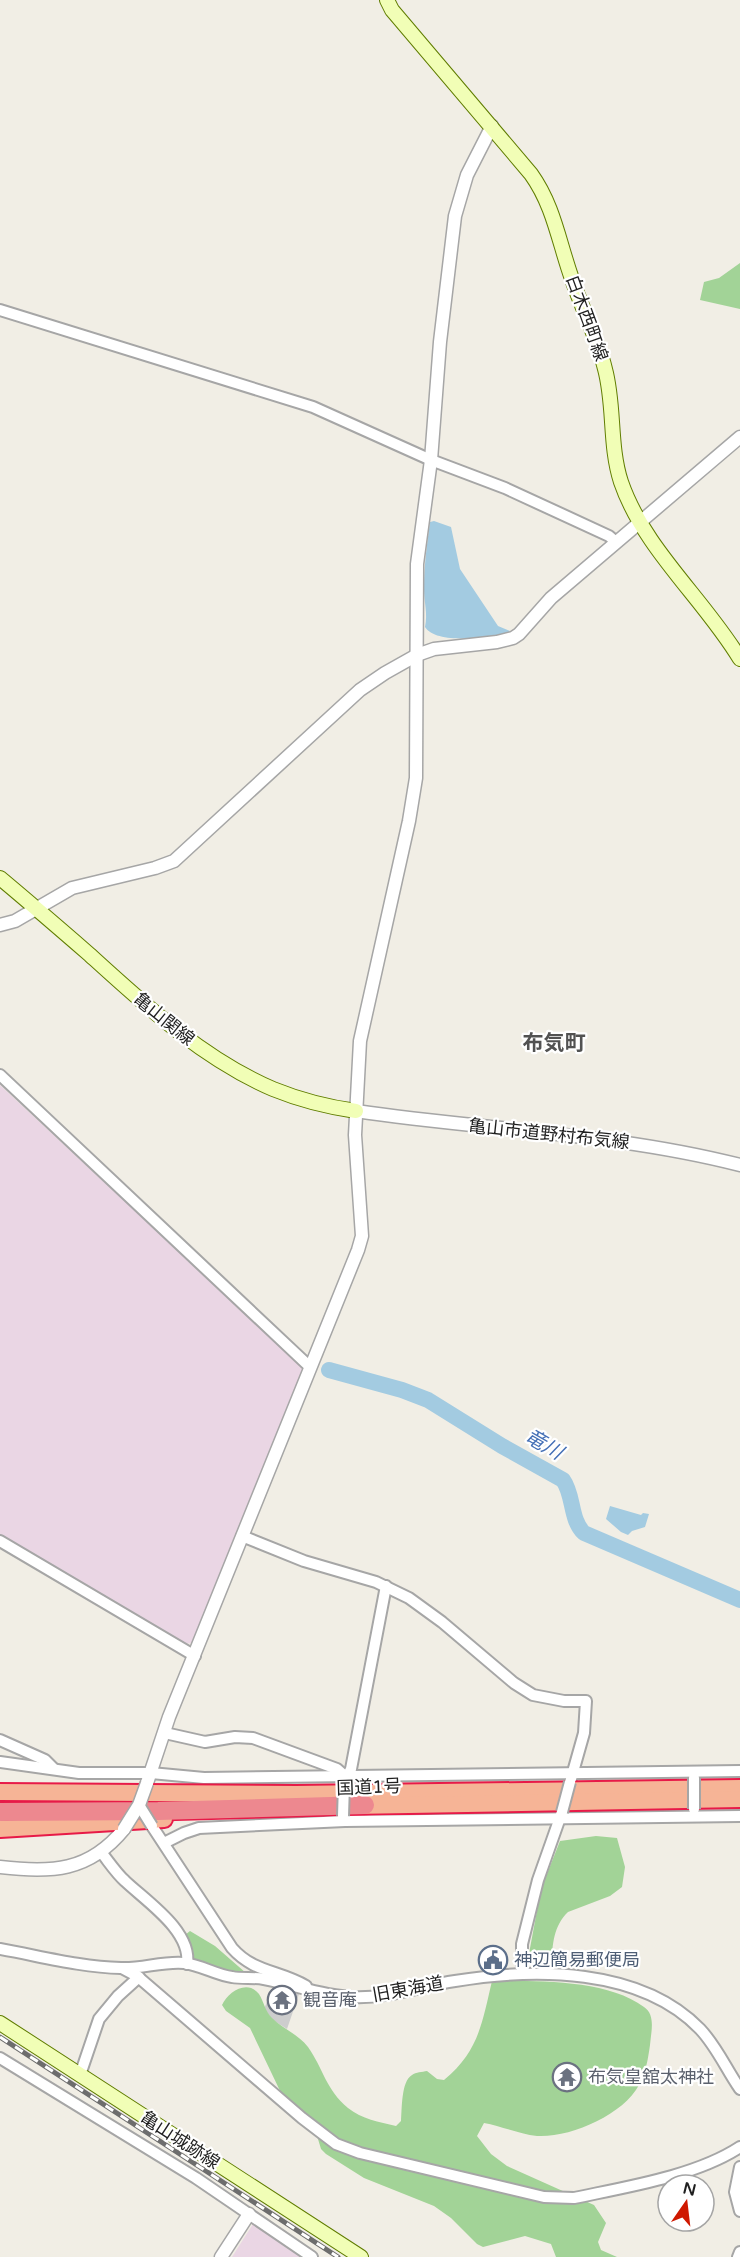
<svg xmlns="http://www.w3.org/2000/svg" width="740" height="2257" font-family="'Varela Round','Noto Sans JP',sans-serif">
<rect width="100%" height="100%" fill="#f1eee5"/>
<g fill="#ead6e4">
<polygon points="0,1085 301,1366 303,1375 193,1643 184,1644 0,1537"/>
<polygon points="253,2224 303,2257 232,2257"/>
</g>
<polygon fill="#cdcdcd" points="274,1985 300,1991 287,2029 273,2020 264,2009"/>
<g fill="#a2d397">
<polygon points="740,263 740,309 700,300 704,282 719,278"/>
<path d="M596,1836L617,1838L625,1867L622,1887L610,1896L568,1912C554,1925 552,1945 552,1962L545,1966H532L528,1959L541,1889L560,1841Z"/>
<polygon points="190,1931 215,1946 246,1973 245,1975 221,1971 194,1961 192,1948 185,1935"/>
<path d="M492,1981C537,1981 607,1979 644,2007C656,2015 651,2032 650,2045C648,2059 646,2072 639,2085C623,2115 570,2138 537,2136C519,2134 501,2126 484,2123L477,2136L491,2154L507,2166L594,2205L606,2223L598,2242L601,2250L617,2257H556L551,2244L525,2236L483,2247L477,2244L451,2218L434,2206L364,2178L326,2154L321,2149L312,2119L282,2095L250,2028L226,2011L222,2005C228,1992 247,1979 259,1994C264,2002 265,2011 272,2018C283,2029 298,2034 308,2047C323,2068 326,2090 348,2108C362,2119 379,2122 396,2126L401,2121C402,2110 401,2081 412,2075C416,2072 422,2072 427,2071L437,2079L444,2080C479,2051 482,2023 492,1981Z"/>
</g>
<g fill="#a3cbe1">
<path d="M434,521L451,527L460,569L498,626L510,631L509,633C490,638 436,645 425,627C428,613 424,603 424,589C424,566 427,544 430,522Z"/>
<polygon points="610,1506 641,1515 643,1513 649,1514 645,1527 632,1531 628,1535 621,1532 606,1519"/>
</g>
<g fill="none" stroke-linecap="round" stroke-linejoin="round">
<path stroke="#a3cbe1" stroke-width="16" d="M329,1370L402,1390L428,1400L502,1446L563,1480C574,1495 570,1520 584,1533L740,1600"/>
<g stroke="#a6a6a6" stroke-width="14">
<g id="minor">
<polyline points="0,310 313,407 431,460 505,488 609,536 616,542"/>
<polyline points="0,1075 310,1367"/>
<polyline points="242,1536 304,1561 376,1582 409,1598 442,1622 514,1683 533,1695 564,1701 586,1701 584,1733 571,1779"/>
<polyline points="0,1541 195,1656"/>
<polyline points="165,1733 205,1742 235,1737 253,1738 337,1769 346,1777"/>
<polyline points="0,1740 45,1760 53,1768"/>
<polyline points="0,1762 79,1773 151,1773 204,1778 740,1771"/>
<polyline points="345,1781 351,1769 386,1586"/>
<path d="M152,1826L232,1948C254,1973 279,1970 306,1986"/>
<polyline points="164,1843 184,1833 199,1828 345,1821 740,1816"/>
<path d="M101,1852C109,1862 116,1873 125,1881C146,1901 192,1931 187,1964"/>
<path d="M0,1949C40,1956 80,1967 121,1968C142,1969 163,1961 184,1963C201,1965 216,1975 232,1977C242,1979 253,1977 264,1979C293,1984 322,1996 352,1997C387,1999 421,1986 455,1981C534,1968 640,1967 700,2029C717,2047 726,2069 740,2089"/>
<path d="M122,1968L137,1976L302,2118L336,2144L360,2153L544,2197L574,2198C626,2187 696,2176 740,2147"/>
<polyline points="522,1974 522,1944 538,1880 562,1812"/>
<polyline points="0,2058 196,2178 312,2257"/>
<polyline points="80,2075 99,2019 118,1996 139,1977"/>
<polyline points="740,2167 735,2192 740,2211"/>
<polyline points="738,2257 740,2252"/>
</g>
</g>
<g stroke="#a6a6a6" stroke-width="15">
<g id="tertiary">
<polyline points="0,925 15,921 72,888 155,868 174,861 360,690 385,673 417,655 434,649 497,642 513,638 519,634 551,598 740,437"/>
<path d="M356,1111C484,1130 615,1133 740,1165"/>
<polyline points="147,1783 169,1717 358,1250 362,1236 355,1135 360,1041 409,821 416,778 417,564 431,460 440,342 455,216 467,175 492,126"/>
<path d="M0,1867C51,1873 89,1872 124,1829"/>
<polyline points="221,2257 249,2214"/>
</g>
</g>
<g stroke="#607d00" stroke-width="16">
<g id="secondary">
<path d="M387,0L392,10L531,174C554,206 559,243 572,279C582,309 598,339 605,369C615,406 609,445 621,482C644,549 704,599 740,659"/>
<path d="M0,878C30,903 60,929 90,955C146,1006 203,1059 273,1089C300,1100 328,1107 356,1111"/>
<polyline points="0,2023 361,2257"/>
</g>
</g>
<g stroke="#e71a48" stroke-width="20">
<g id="trunk">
<polyline points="0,1792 296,1794 740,1788"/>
<polyline points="351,1806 740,1799"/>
<polyline points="0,1829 164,1819"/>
</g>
</g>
<g stroke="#e71a48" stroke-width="21">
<polyline id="motorway" points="0,1812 158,1811 365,1805"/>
</g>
<use href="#minor" stroke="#fff" stroke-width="10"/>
<use href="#tertiary" stroke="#fff" stroke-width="12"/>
<use href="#secondary" stroke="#f1feb6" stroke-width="14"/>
<use href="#trunk" stroke="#f6b496" stroke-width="16"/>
<use href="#motorway" stroke="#ed888f" stroke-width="18"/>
<g stroke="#6d6d6d" stroke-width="5">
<polyline id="rail" points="0,2037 338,2257"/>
</g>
<use href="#rail" stroke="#fff" stroke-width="3" stroke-dasharray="9" stroke-linecap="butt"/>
<g stroke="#a6a6a6" stroke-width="14" stroke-linecap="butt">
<g id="minor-bridge">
<polyline points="139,1805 152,1826"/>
<polyline points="694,1809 694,1778"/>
<polyline points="562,1812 570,1782"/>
<polyline points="343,1816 344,1784"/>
</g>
</g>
<g stroke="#a6a6a6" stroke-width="15" stroke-linecap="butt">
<polyline id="tertiary-bridge" points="124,1829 139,1805 147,1783"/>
</g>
<use href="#minor-bridge" stroke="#fff" stroke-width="10"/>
<use href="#tertiary-bridge" stroke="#fff" stroke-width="12"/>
</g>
<defs>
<g id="civic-ring" transform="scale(1.5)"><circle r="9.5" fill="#fff" stroke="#5c6f8a" stroke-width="1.5"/><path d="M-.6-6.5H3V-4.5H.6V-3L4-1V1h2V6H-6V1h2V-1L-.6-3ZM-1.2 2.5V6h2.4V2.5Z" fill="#5c6f8a"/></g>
<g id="temple-ring" transform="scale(1.5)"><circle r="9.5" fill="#fff" stroke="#6b7280" stroke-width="1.5"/><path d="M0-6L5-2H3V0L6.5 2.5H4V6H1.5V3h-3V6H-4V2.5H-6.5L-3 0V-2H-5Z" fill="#6b7280"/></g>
</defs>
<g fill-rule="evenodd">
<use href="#civic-ring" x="493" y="1960"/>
<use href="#temple-ring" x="282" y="2000"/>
<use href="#temple-ring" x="567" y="2077"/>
</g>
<g text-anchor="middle" stroke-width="4.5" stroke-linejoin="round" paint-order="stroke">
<g font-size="18" fill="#1f1f1f" stroke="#fff">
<text transform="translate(587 318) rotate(70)" y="6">白木西町線</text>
<text transform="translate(164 1019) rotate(39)" y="6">亀山関線</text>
<text transform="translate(549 1134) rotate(6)" y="6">亀山市道野村布気線</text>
<text transform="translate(369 1787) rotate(-2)" y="6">国道1号</text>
<text transform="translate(408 1989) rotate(-10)" y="6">旧東海道</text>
<text transform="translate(180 2140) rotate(33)" y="6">亀山城跡線</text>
</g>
<g font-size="18" fill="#4e5e75" stroke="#fff" text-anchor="start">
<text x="514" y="1966">神辺簡易郵便局</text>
</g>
<g font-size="18" fill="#5b616d" stroke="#fff" text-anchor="start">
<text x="303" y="2006">観音庵</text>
<text x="588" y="2083">布気皇舘太神社</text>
</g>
<g font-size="20" font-style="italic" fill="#4570b6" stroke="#fff">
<text transform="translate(544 1444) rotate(30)" y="7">竜川</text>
</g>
<g font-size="21" font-weight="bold" fill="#525252" stroke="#fff">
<text x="554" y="1050">布気町</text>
</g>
</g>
<g transform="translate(686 2203) rotate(14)"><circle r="28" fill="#ffffff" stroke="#a5a5a5" stroke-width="1.5"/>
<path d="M0-4.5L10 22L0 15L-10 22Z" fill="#cf1800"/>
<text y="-9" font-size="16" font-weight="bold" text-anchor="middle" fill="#1f1f1f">N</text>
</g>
</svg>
